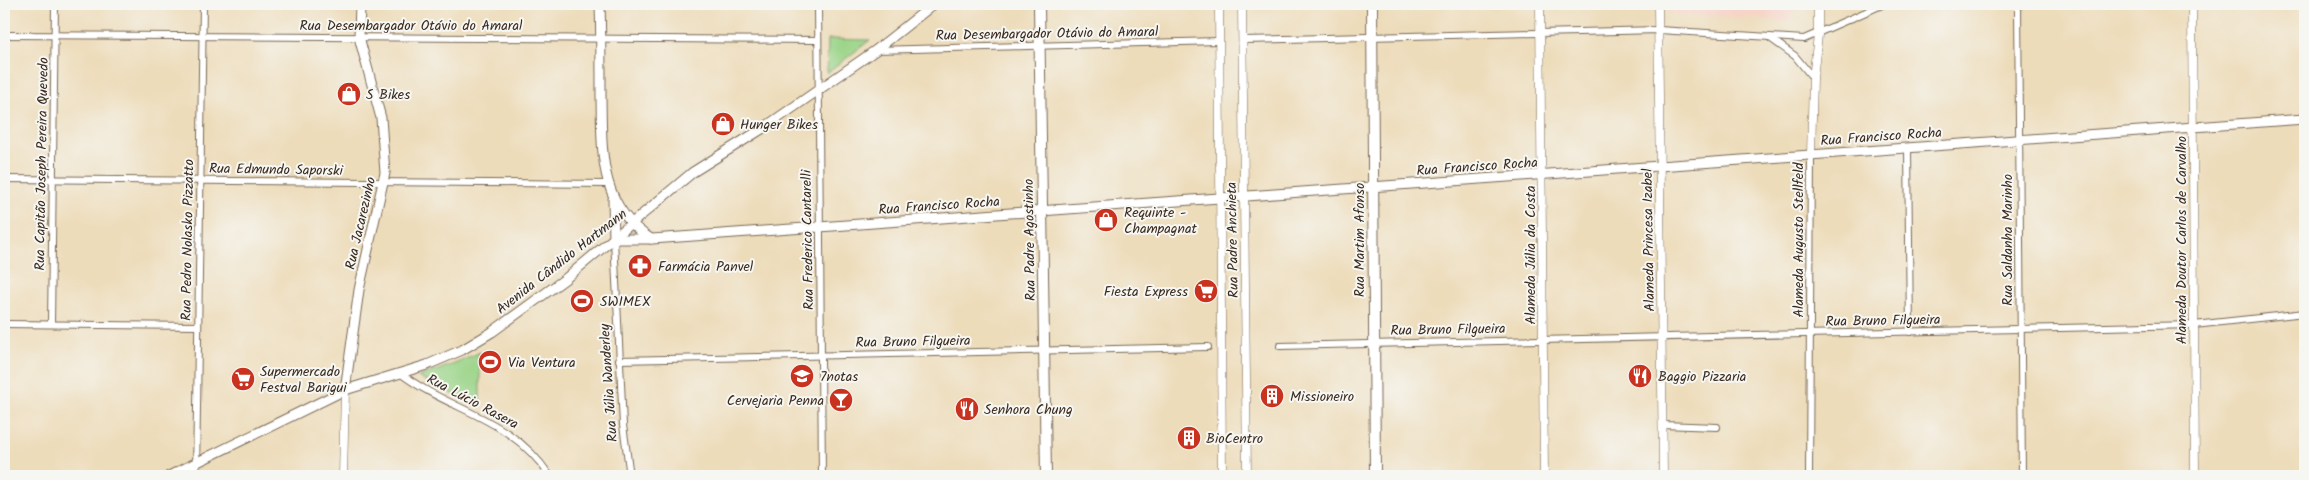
<svg xmlns="http://www.w3.org/2000/svg" width="2309" height="480" font-family="Kalam,sans-serif">
<rect width="100%" height="100%" fill="#f6f6f2"/>
<filter id="ink" filterUnits="userSpaceOnUse"><feTurbulence type="fractalNoise" baseFrequency=".02" numOctaves="2"/><feDisplacementMap in="SourceGraphic" scale="10" xChannelSelector="R" yChannelSelector="G"/><feConvolveMatrix kernelMatrix="1 2 1 2 8 2 1 2 1" color-interpolation-filters="sRGB"/></filter>
<filter id="wash" filterUnits="userSpaceOnUse"><feTurbulence type="fractalNoise" baseFrequency=".0096" numOctaves="4" result="noise"/><feDisplacementMap in="SourceGraphic" scale="20" xChannelSelector="R" yChannelSelector="G"/><feGaussianBlur stdDeviation="1.12" result="paint"/><feColorMatrix in="noise" values="0 0 0 0 0 0 0 0 0 0 0 0 0 0 0 0 0 1.4 0 .05"/><feComposite in="paint" operator="in"/></filter>
<g filter="url(#wash)">
<rect width="100%" height="100%" fill="#eddcba"/>
<polygon fill="#f6d2c4" points="1668,4 1799,4 1788,21 1668,14"/>
<g fill="#99d386" stroke="#6a7e52">
<polygon points="828,39 870,40 827,73"/>
<polygon points="480,352 480,407 418,377 457,363"/>
</g>
</g>
<g filter="url(#ink)">
<g fill="none" stroke-linecap="round" stroke-linejoin="round">
<g stroke="#796855" stroke-width="8">
<g id="minor">
<polyline points="818,4 822,476"/>
<polyline points="2018,4 2022,476"/>
<polyline points="4,35 818,40"/>
<polyline points="1770,38 1795,56 1813,78"/>
<polyline points="1243,40 1659,30 1804,39 1884,4"/>
<polyline points="876,50 1219,41"/>
<polyline points="1908,148 1910,332"/>
<polyline points="4,179 608,184"/>
<polyline points="614,239 623,425 630,476"/>
<polyline points="4,324 198,326"/>
<polyline points="51,324 55,4"/>
<polyline points="1280,346 2194,325 2305,313"/>
<polyline points="619,360 1208,347"/>
<path d="M400,373C453,413 510,416 550,476"/>
<polyline points="1662,425 1717,427"/>
<polyline points="196,476 203,4"/>
<polyline points="1809,476 1811,155"/>
</g>
</g>
<g stroke="#796855" stroke-width="9">
<g id="tertiary">
<polyline points="1219,4 1222,476"/>
<polyline points="1242,4 1247,476"/>
<polyline points="1540,4 1544,476"/>
<polyline points="1658,4 1663,476"/>
<polyline points="2192,4 2195,476"/>
<polyline points="1811,155 1813,78 1818,35 1818,4"/>
<polyline points="343,476 345,390"/>
</g>
</g>
<g stroke="#796855" stroke-width="11">
<g id="secondary">
<path d="M600,4C601,34 601,65 601,95C602,151 598,205 651,239"/>
<polyline points="613,199 614,239"/>
<polyline points="614,239 652,239 819,227 2305,119"/>
<polyline points="345,390 359,290 385,173 381,118 359,37 360,4"/>
<polyline points="169,476 345,390 427,365 462,350 492,332 565,279 693,172 765,127 876,50 934,4"/>
</g>
</g>
<g stroke="#796855" stroke-width="12">
<g id="primary">
<polyline points="1039,4 1046,476"/>
<polyline points="1372,4 1375,476"/>
</g>
</g>
<use href="#minor" stroke="#fff" stroke-width="6"/>
<use href="#tertiary" stroke="#fff" stroke-width="8"/>
<use href="#secondary" stroke="#fff" stroke-width="9"/>
<use href="#primary" stroke="#fff" stroke-width="10"/>
</g>
</g>
<defs>
<g id="shop-disc" transform="scale(1.25)"><circle r="9.5" fill="#c8321e" stroke="#f6f6f2"/><path d="M-5-2.5h2.3a2.7 3.5 0 0 1 5.4 0H5L5.5 6h-11ZM-1.5-2.5h3a1.5 2.3 0 0 0-3 0Z" fill="#fff"/></g>
<g id="pharmacy-disc" transform="scale(1.25)"><circle r="9.5" fill="#c8321e" stroke="#f6f6f2"/><path d="M-2-6h4v4h4v4h-4v4h-4v-4h-4v-4h4Z" fill="#fff"/></g>
<g id="supermarket-disc" transform="scale(1.25)"><circle r="9.5" fill="#c8321e" stroke="#f6f6f2"/><path d="M-6-5.5h2.5l.6 2H6L4.5 2H-2.5L-4.4-4H-6ZM-1.5 3.2a1.3 1.3 0 1 0 .1 0ZM3 3.2a1.3 1.3 0 1 0 .1 0Z" fill="#fff"/></g>
<g id="stadium-disc" transform="scale(1.25)"><circle r="9.5" fill="#c8321e" stroke="#f6f6f2"/><path d="M0-5a6.5 5 0 1 0 0 10a6.5 5 0 1 0 0-10ZM-3.5-1.8h7v3.6h-7Z" fill="#fff"/></g>
<g id="school-disc" transform="scale(1.25)"><circle r="9.5" fill="#c8321e" stroke="#f6f6f2"/><path d="M0-5L7-2L0 1L-7-2ZM-4 1L0 2.5L4 1V4Q0 6-4 4Z" fill="#fff"/></g>
<g id="restaurant-disc" transform="scale(1.25)"><circle r="9.5" fill="#c8321e" stroke="#f6f6f2"/><path d="M-5-6h1v4h1v-4h1v4h1v-4h1v5L-1.5 .5V6h-2V.5L-5-1ZM5-6V6H3V1.5H1.5Q1.5-4 5-6Z" fill="#fff"/></g>
<g id="building-disc" transform="scale(1.25)"><circle r="9.5" fill="#c8321e" stroke="#f6f6f2"/><path d="M-4-6H4V6H1V3H-1V6H-4ZM-2.5-4.3h1.7v1.8h-1.7ZM.8-4.3h1.7v1.8H.8ZM-2.5-1h1.7V.8h-1.7ZM.8-1h1.7V.8H.8Z" fill="#fff"/></g>
<g id="bar-disc" transform="scale(1.25)"><circle r="9.5" fill="#c8321e" stroke="#f6f6f2"/><path d="M-6-5H6L.8 .8V4.5H3.5V6h-7V4.5H-.8V.8Z" fill="#fff"/></g>
</defs>
<g fill-rule="evenodd">
<use href="#shop-disc" x="349" y="94"/>
<use href="#shop-disc" x="723" y="124"/>
<use href="#shop-disc" x="1106" y="220"/>
<use href="#pharmacy-disc" x="640" y="266"/>
<use href="#supermarket-disc" x="1206" y="291"/>
<use href="#stadium-disc" x="582" y="301"/>
<use href="#stadium-disc" x="490" y="362"/>
<use href="#school-disc" x="802" y="376"/>
<use href="#restaurant-disc" x="1640" y="376"/>
<use href="#supermarket-disc" x="243" y="379"/>
<use href="#building-disc" x="1272" y="396"/>
<use href="#bar-disc" x="841" y="400"/>
<use href="#restaurant-disc" x="967" y="409"/>
<use href="#building-disc" x="1189" y="438"/>
</g>
<g text-anchor="middle" stroke-width="4" stroke-linejoin="round" paint-order="stroke">
<g font-size="14" fill="#3b2a1e" stroke="#f6f6f2">
<text x="411" y="30">Rua Desembargador Otávio do Amaral</text>
<text transform="translate(1047 33) rotate(-1)" y="5">Rua Desembargador Otávio do Amaral</text>
<text transform="translate(1881 136) rotate(-4)" y="5">Rua Francisco Rocha</text>
<text transform="translate(41 164) rotate(-89)" y="5">Rua Capitão Joseph Pereira Quevedo</text>
<text transform="translate(1477 166) rotate(-4)" y="5">Rua Francisco Rocha</text>
<text transform="translate(276 169) rotate(1)" y="5">Rua Edmundo Saporski</text>
<text transform="translate(939 205) rotate(-4)" y="5">Rua Francisco Rocha</text>
<text transform="translate(360 223) rotate(-77)" y="5">Rua Jacarezinho</text>
<text transform="translate(187 240) rotate(-89)" y="5">Rua Pedro Nolasko Pizzatto</text>
<text transform="translate(807 240) rotate(-91)" y="5">Rua Frederico Cantarelli</text>
<text transform="translate(1029 240) rotate(-91)" y="5">Rua Padre Agostinho</text>
<text transform="translate(1232 240) rotate(-91)" y="5">Rua Padre Anchieta</text>
<text transform="translate(1359 240) rotate(-90)" y="5">Rua Martim Afonso</text>
<text transform="translate(1648 240) rotate(-91)" y="5">Alameda Princesa Izabel</text>
<text transform="translate(1798 240) rotate(-90)" y="5">Alameda Augusto Stellfeld</text>
<text transform="translate(2007 240) rotate(-90)" y="5">Rua Saldanha Marinho</text>
<text transform="translate(2181 240) rotate(-90)" y="5">Alameda Doutor Carlos de Carvalho</text>
<text transform="translate(1530 255) rotate(-90)" y="5">Alameda Júlia da Costa</text>
<text transform="translate(561 261) rotate(-38)" y="5">Avenida Cândido Hartmann</text>
<text transform="translate(1883 320) rotate(-1)" y="5">Rua Bruno Filgueira</text>
<text transform="translate(1448 329) rotate(-1)" y="5">Rua Bruno Filgueira</text>
<text transform="translate(913 341) rotate(-1)" y="5">Rua Bruno Filgueira</text>
<text transform="translate(608 383) rotate(-94)" y="5">Rua Júlia Wanderley</text>
<text transform="translate(473 401) rotate(28)" y="5">Rua Lúcio Rasera</text>
</g>
<g font-size="14" fill="#3b2a1e" stroke="#f6f6f2" text-anchor="start">
<text x="366" y="99">S Bikes</text>
<text x="740" y="129">Hunger Bikes</text>
<text x="1124" y="217">Requinte -<tspan x="1124" dy="16">Champagnat</tspan></text>
<text x="658" y="271">Farmácia Panvel</text>
<text x="1188" y="296" text-anchor="end">Fiesta Express</text>
<text x="600" y="306">SWIMEX</text>
<text x="508" y="367">Via Ventura</text>
<text x="260" y="376">Supermercado<tspan x="260" dy="16">Festval Barigui</tspan></text>
<text x="820" y="381">7notas</text>
<text x="1658" y="381">Baggio Pizzaria</text>
<text x="1290" y="401">Missioneiro</text>
<text x="824" y="405" text-anchor="end">Cervejaria Penna</text>
<text x="984" y="414">Senhora Chung</text>
<text x="1206" y="443">BioCentro</text>
</g>
</g>
<rect width="2309" height="480" fill="none" stroke="#f6f6f2" stroke-width="20"/>
</svg>
